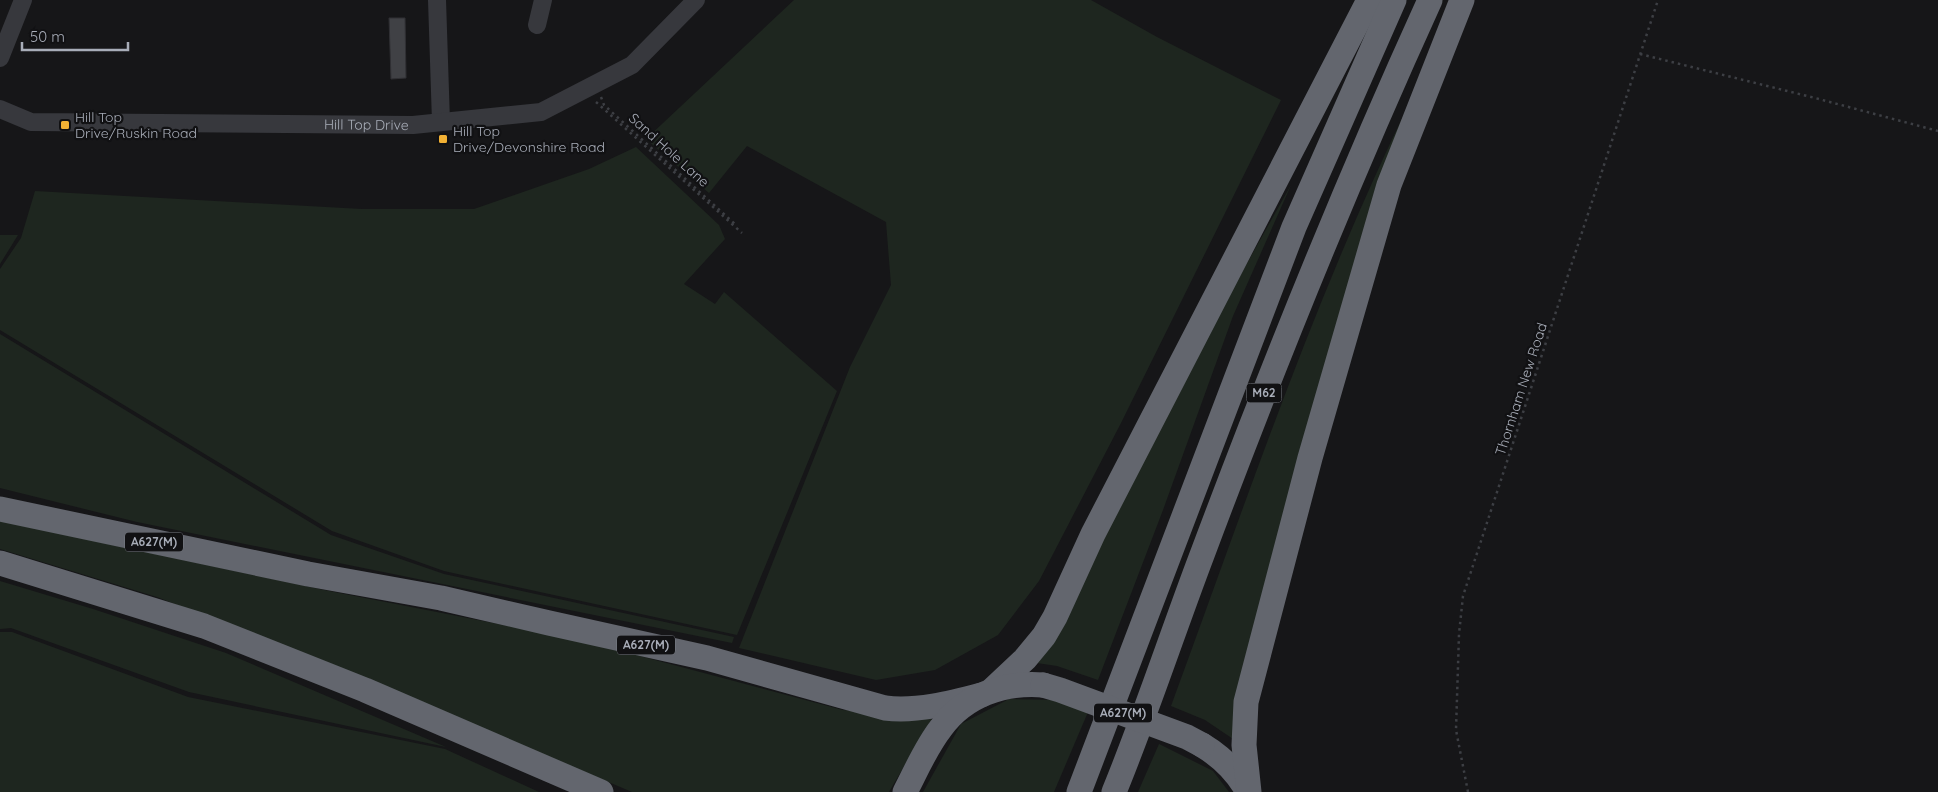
<svg xmlns="http://www.w3.org/2000/svg" width="1938" height="792" font-family="Quicksand,sans-serif">
<rect width="100%" height="100%" fill="#161618"/>
<g fill="#1e261f">
<polygon points="794,0 1091,0 1157,37 1281,100 1121,423 1039,581 998,635 935,670 876,680 739,648 850,367 891,285 886,222 747,146 709,193 646,139"/>
<path d="M1411,100L1236,741L1205,720L1171,706C1246,502 1315,295 1411,100Z"/>
<polygon points="636,147 719,225 725,239 684,284 715,304 724,292 837,391 737,635 444,571 332,531 0,330 0,269 21,238 35,191 362,209 474,209 589,169"/>
<polygon points="1291,185 1233,316 1163,510 1098,680 1057,666 1030,662 1192,361"/>
<polygon points="0,235 18,235 0,264"/>
<polygon points="0,334 331,535 444,574 734,637 732,643 137,522 0,488"/>
<polygon points="0,521 324,590 576,639 843,710 933,717 889,792 632,792 373,682 157,597 0,549"/>
<polygon points="0,581 93,609 226,653 446,747 189,692 11,628 0,629"/>
<polygon points="0,632 12,632 188,697 445,749 539,792 0,792"/>
<polygon points="1009,699 1061,700 1088,712 1054,792 923,792 961,724"/>
<polygon points="1159,744 1213,771 1229,792 1138,792"/>
</g>
<polygon fill="#404145" stroke="#303034" points="389,18 405,18 406,78 391,79"/>
<g fill="none" stroke-linecap="round" stroke-linejoin="round">
<g stroke="#3d3f44" stroke-width="2.5" stroke-dasharray="2.5 4" stroke-linecap="butt">
<polyline points="1640,54 1815,98 1938,131"/>
<polyline points="601,97 604,105 736,225"/>
<polyline points="596,102 742,233"/>
<polyline points="1468,792 1456,730 1459,634 1463,596 1658,0"/>
</g>
<g stroke="#37383d" stroke-width="18">
<polyline points="437,0 441,122"/>
<polyline points="537,25 543,0"/>
<polyline points="0,58 23,0"/>
<path id="s1" d="M0,109L31,122L413,125L541,112L632,65L696,0"/>
</g>
<g stroke="#63666e" stroke-width="25">
<path d="M0,509L308,574L441,598L549,623L707,658L885,708C916,712 951,703 981,695"/>
<polyline points="0,563 204,626 365,690 601,792"/>
<polyline points="992,690 1025,659 1044,636 1055,617 1093,534 1369,0"/>
<path d="M1202,745C1222,757 1237,772 1248,792"/>
<path d="M905,792C916,771 926,747 941,728C965,695 1004,682 1043,685"/>
<polyline points="1079,792 1294,227 1394,0"/>
<path d="M1114,792C1146,714 1172,634 1202,555C1272,368 1347,182 1430,0"/>
<polyline points="1249,792 1244,745 1246,702 1310,458 1389,185 1462,0"/>
</g>
<polyline stroke="#63666e" stroke-width="25" points="1043,685 1060,690 1187,737 1202,745"/>
</g>
<g fill="#f2b134" stroke="#111113" stroke-width="2">
<rect x="60" y="120" width="10" height="10" rx="2.5"/>
<rect x="438" y="134" width="10" height="10" rx="2.5"/>
</g>
<g text-anchor="middle" stroke-width="4.5" stroke-linejoin="round" paint-order="stroke">
<g fill="#111113" stroke="#7b7e86" stroke-width="1">
<rect x="1246.5" y="383.5" width="35" height="19" rx="4"/>
<rect x="125" y="532.5" width="58" height="19" rx="4"/>
<rect x="617" y="635.5" width="58" height="19" rx="4"/>
<rect x="1094" y="703.5" width="58" height="19" rx="4"/>
</g>
<g font-size="12" font-weight="bold" fill="#a8adb8">
<text x="1264" y="397">M62</text>
<text x="154" y="546">A627(M)</text>
<text x="646" y="649">A627(M)</text>
<text x="1123" y="717">A627(M)</text>
</g>
<g font-size="14" fill="#a8adb8" stroke="#111113" text-anchor="start">
<text x="75" y="122">Hill Top<tspan x="75" dy="16">Drive/Ruskin Road</tspan></text>
<text x="453" y="136">Hill Top<tspan x="453" dy="16">Drive/Devonshire Road</tspan></text>
</g>
<g font-size="14" fill="#a8adb8" stroke="#111113">
<text dy="5" stroke="none"><textPath href="#s1" startOffset="369">Hill Top Drive</textPath></text>
<text transform="translate(669 150) rotate(42)" y="5">Sand Hole Lane</text>
<text transform="translate(1521 389) rotate(-72)" y="5">Thornham New Road</text>
</g>
</g>
<path d="M22 42v8h106v-8" fill="none" stroke="#a8adb8" stroke-width="2.5"/>
<text x="30" y="42" font-size="15" fill="#a8adb8" stroke="#111113" stroke-width="4" paint-order="stroke">50 m</text>
</svg>
